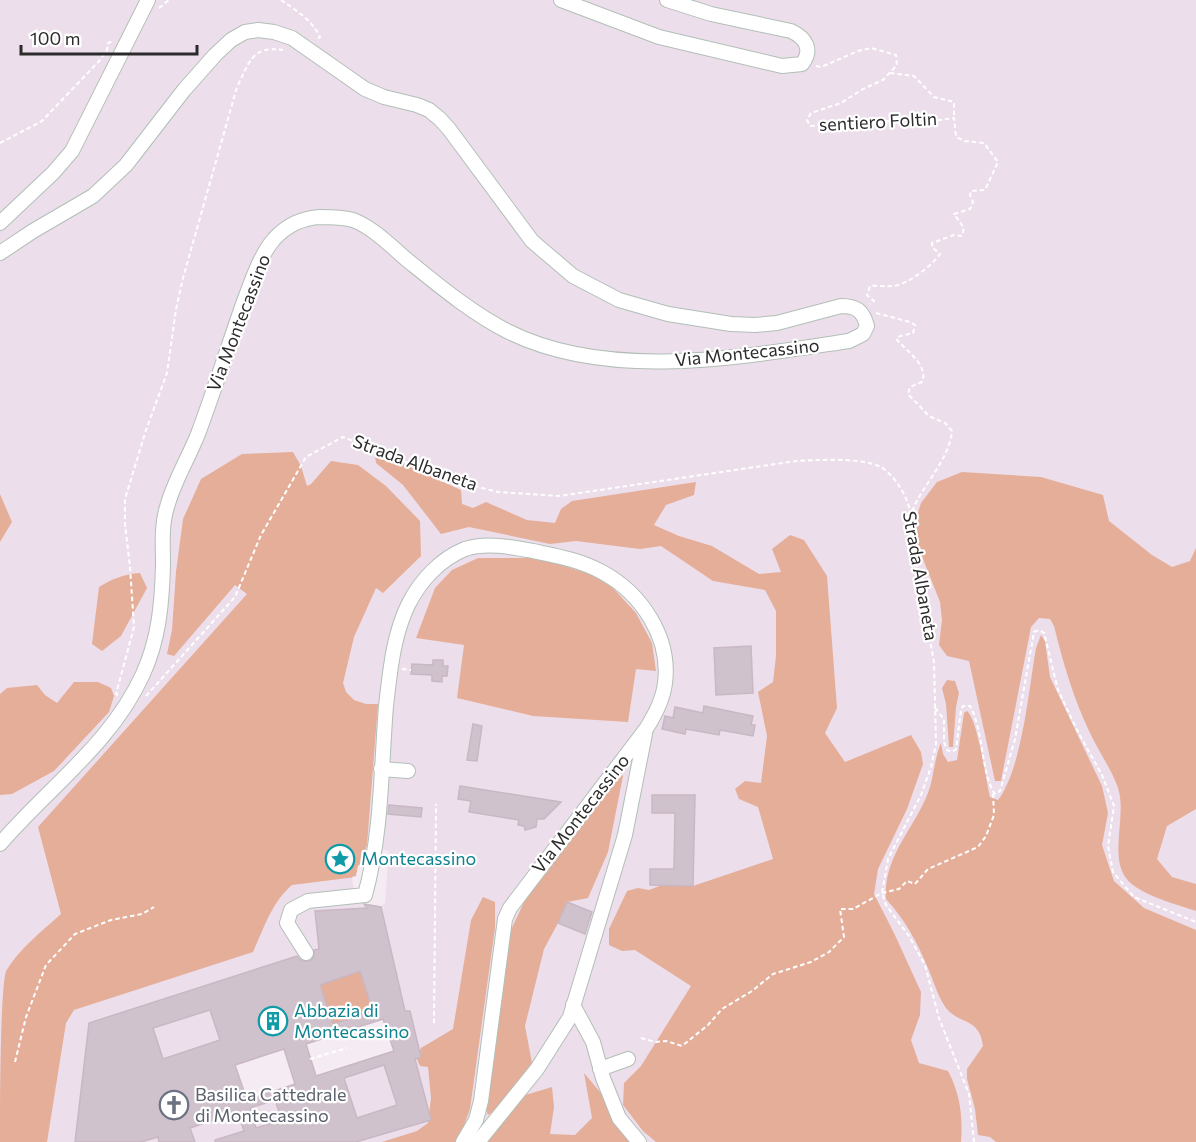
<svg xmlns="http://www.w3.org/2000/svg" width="1196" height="1142" font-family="Commissioner,sans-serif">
<rect width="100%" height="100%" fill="#eddeeb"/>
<g fill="#e5ae99">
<path d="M293,452L301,466L307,486L311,484L331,461L358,465L386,486L420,521L421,556L383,593L376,588L354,637L343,683L346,692L354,700L366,704H378L367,845L364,861L358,866L356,877L292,885C272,902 264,928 253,952L74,1010L66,1023L47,1142H0C0,1112 0,990 6,971C19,949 42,931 61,914L38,827L247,594L235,585L174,656L167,654L172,630L176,572L183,519L201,479L242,454Z"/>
<path d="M375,456L392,459L461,490L462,504L473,508L486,502L527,520L555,523L561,509L572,501L696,482L694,495L666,505L654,525L679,536L712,546L759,574L781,572L772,549L790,535L804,540L827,576L837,708L825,733L845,762L911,735L921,752L923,764L907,809L878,869L874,894L894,933L921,992L920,1015L911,1040L919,1063L948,1071C960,1093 963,1117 961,1142H656L643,1131L623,1105L624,1083L641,1066L691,986L635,950L622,951L609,945V929L627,891L638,888L649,890L662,885L693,886L773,859L758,807L739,799L735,789L745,781L761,783L767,736L758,692L773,682L776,656V611L765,590L713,581L661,546L640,549L576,541L550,544L469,527L441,534L403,485L376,463Z"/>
<path d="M962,472L1041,477L1103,495L1109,521L1152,555L1172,567L1190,561L1196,548V809L1167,826L1157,859L1172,877L1196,884V911C1178,905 1137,894 1126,878C1109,856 1127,815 1118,788C1112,770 1099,752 1091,735C1074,700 1063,663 1054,626L1050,619L1039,618L1031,627L1001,781H995L969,661L947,656L939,645L942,620L940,602L912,531L921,503L937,482Z"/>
<polygon points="0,494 12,522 0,542"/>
<polygon points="478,558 541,558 592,575 612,587 636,613 652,643 656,671 636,669 628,722 533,716 457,698 464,645 416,638 435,588 452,570"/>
<path d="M140,573L147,588L121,636L102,651L92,644L99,587C112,579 124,574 140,573Z"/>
<path d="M1041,635L1045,641L1050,677L1102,786L1108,813L1102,845L1114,881L1144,908L1196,930V1142H996L990,1137L978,1135L975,1109L967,1079V1069L983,1046C979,1015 957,1026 944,1005C937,994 933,979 927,966C916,940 905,920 886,899C883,857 914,829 928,793C934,777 934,759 941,743L943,754L948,762L957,760L964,713L967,711C978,720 986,780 990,797L998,800C1022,769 1029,688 1036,648Z"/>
<polygon points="947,680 955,681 959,693 956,707 953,747 949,747 946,704 942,688"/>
<polygon points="74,682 98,682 111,688 114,696 109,712 54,771 12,794 0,795 0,694 7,688 37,685 45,695 57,703"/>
<polygon points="619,773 623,776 608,852 588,898 567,902 558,923 544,949 525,1026 532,1063 496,1110 488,1115 484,1105 510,932 526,898"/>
<polygon points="483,897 495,902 495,928 470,1109 461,1134 455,1142 382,1142 417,1131 428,1123 431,1098 428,1067 420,1066 417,1059 421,1048 453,1029 471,920"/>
<polygon points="360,971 373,1011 333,1024 320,985"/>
<polygon points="584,1073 611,1105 633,1142 486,1142 522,1096 552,1087 554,1107 550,1134 575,1135 592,1118"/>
</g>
<g fill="#f5ecf3">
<polygon points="367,845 389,851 385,903 381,907 365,904 367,908 355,897 352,877 356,876 358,866 364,861"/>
<polygon points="383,1019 394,1051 316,1076 306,1044"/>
<polygon points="284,1049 295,1084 247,1100 235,1065"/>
</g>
<g fill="#d0c2cd" stroke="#c9b7c4" stroke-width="1.5" fill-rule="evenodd">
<polygon points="751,646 753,693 716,695 714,648"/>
<polygon points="433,660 443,660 443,666 448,666 447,676 442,676 442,682 432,681 432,675 411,674 412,664 433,665"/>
<polygon points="704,706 753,716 751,725 755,725 753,736 720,730 719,735 686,729 685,734 662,729 665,716 673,718 675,707 703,713"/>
<polygon points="473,724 482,726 477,761 467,760"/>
<polygon points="460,786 523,796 561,802 544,819 537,819 536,827 525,830 524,826 518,825 519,820 469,812 471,801 458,799"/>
<polygon points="652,795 695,795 693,886 650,885 650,869 674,869 675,813 652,813"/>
<polygon points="389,805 422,808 421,817 388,814"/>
<polygon points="567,902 592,912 585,934 558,923"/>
<path d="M364,904L381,907L405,1011H410L421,1057L415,1059L431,1120L356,1142H215V1140L244,1131L238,1112L190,1128L195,1142H159L158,1137L141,1142H75L89,1023L297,956L302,961H310L314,957V950L319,949L315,911L367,908ZM360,971L373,1011L333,1024L320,985ZM210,1010L220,1040L163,1059L153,1028ZM383,1019L394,1051L316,1076L306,1044ZM284,1049L295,1084L247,1100L235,1065ZM384,1065L397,1105L357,1118L344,1078ZM275,1100L282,1120L256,1128L250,1108Z"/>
</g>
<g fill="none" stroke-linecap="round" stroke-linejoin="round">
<g stroke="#b1bfb7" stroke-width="16">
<g id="minor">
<path d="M561,0L659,37L782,66L802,64C813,50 806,38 791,31L711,14L667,0"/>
<polyline points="0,223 53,173 72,151 148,0"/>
<path d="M0,253L33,231L93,196L126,165L184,90L215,55L231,40L245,32L258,30L274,32L292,38L365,89L384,97L417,105L429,110L440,119L449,129L532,241L573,276L619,300L668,314L731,324L755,325L777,323L841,306C857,306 863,311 867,326L863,334L849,341C742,357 608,382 507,331C470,312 437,284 406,259C390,245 372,227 353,220C342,217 331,217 320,217C302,218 286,226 274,239C259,257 251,283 243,304C228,347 214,391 198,434C188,459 174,481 167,507C161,526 163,546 163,565C162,603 159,639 143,674C112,743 48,788 0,844"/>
<polyline points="381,769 408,771"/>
<path d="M306,953L287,923L291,910L308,901L365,895C382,834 381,768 386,706C390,672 393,636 408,605C420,581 440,559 465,549C486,542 512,547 533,551C557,556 580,560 602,572C641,593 671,637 665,683C663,700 655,715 646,729L510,908L505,919L481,1101L476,1120L463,1142"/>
<polyline points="573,1005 593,1042 603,1078 619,1118 639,1142"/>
<polyline points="600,1069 628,1059"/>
<polyline points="478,1142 537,1069 570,1017 625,835 645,734"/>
</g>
</g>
<g stroke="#fff" stroke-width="2" stroke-dasharray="4.5 3" stroke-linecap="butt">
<path d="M281,0C297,11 312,20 320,37L316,40"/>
<polyline points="159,8 169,0"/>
<path d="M816,66L821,67L858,51L871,48L896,55L897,65L883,80L863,89L841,103L811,113L807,120L810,126L905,120L926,122L954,118L956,137L965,141L984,143L998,162L985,190L971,191L970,195L973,202L970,209L954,214L964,228L962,236L954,235L932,243V247L940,254C933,265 907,285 893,286C886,287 878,285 870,286L867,295L874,301L870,304"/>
<polyline points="890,73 914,76 934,97 954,102 954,118"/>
<polyline points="0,143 42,121 100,60 107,50 108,43 113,41"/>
<path d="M876,313L910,322L915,325L913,333L897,337V340C907,351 929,366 922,382L910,387L908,394L929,416L945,423L952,431C949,461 922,485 912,512"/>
<polyline points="402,669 411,670"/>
<path d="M118,695L116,694L134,627L130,567L125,524V499L146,430L167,373L176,309L183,278L237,87C249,64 251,45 283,50"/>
<path d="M146,696L235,597L261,535L306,457L343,437L451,480L498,492L559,496L796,461C817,460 861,457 881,467C891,473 900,486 905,496C910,508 912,515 910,528L934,662L936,744L931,767L921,795L888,859L882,893L886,905L909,936L925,965L939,1018L969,1094L974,1142"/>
<path d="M935,708L944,719V742L947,750L952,752L956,749L961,710L963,706H970C984,731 981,775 995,794L1000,791L1015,739L1034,632L1039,630L1044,633L1058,690L1078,732L1102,775L1114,806L1108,846L1113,872L1134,897L1196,922"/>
<polyline points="434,1023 436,804"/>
<polyline points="641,1038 656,1042 666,1041 682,1046 708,1025 722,1009 752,991 773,974 811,962 829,952 844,937 840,909 853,909 882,893 899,889 907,881 915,884 928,869 978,847 986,836 994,815 993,793"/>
<polyline points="310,1059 347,1048"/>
<polyline points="15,1062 26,1017 46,965 75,934 111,920 142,914 154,907"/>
</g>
<use href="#minor" stroke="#fff" stroke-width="14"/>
</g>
<defs>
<g id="sight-ring" transform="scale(1.5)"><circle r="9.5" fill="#fff" stroke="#0f9aa8" stroke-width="1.5"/><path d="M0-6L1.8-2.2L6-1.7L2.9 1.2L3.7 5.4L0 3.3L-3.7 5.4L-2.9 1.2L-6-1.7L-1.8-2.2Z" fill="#0f9aa8"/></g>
<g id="building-ring" transform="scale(1.5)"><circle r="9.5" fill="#fff" stroke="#0f9aa8" stroke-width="1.5"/><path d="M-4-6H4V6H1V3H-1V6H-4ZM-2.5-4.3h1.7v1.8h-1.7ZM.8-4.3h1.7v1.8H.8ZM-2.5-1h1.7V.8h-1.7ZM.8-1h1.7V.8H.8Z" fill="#0f9aa8"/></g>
<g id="church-ring" transform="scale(1.5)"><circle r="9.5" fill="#fff" stroke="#6b7280" stroke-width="1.5"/><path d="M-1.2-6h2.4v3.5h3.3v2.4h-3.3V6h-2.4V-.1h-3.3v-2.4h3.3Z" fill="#6b7280"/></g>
</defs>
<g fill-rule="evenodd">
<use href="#sight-ring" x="340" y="859"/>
<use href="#building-ring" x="273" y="1021"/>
<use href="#church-ring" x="174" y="1105"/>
</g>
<g text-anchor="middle" stroke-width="4.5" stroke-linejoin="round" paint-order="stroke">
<g font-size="18" fill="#2b2b2b" stroke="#fff">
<text transform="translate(878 122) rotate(-3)" y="6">sentiero Foltin</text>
<text transform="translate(239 323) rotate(-69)" y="6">Via Montecassino</text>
<text transform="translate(747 353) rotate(-6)" y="6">Via Montecassino</text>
<text transform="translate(415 463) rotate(20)" y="6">Strada Albaneta</text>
<text transform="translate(920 576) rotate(80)" y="6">Strada Albaneta</text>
<text transform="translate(581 814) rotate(-52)" y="6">Via Montecassino</text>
</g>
<g font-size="18" fill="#0d838f" stroke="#fff" text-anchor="start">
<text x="361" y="865">Montecassino</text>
<text x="294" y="1017">Abbazia di<tspan x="294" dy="21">Montecassino</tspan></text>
</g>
<g font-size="18" fill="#5b616d" stroke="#fff" text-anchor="start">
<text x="195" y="1101">Basilica Cattedrale<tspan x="195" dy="21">di Montecassino</tspan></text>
</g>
</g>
<path d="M21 45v9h176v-9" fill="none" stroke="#2b2b2b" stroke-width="3"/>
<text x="30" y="45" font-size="18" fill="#2b2b2b" stroke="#ffffff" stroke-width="4.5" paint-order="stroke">100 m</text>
</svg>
